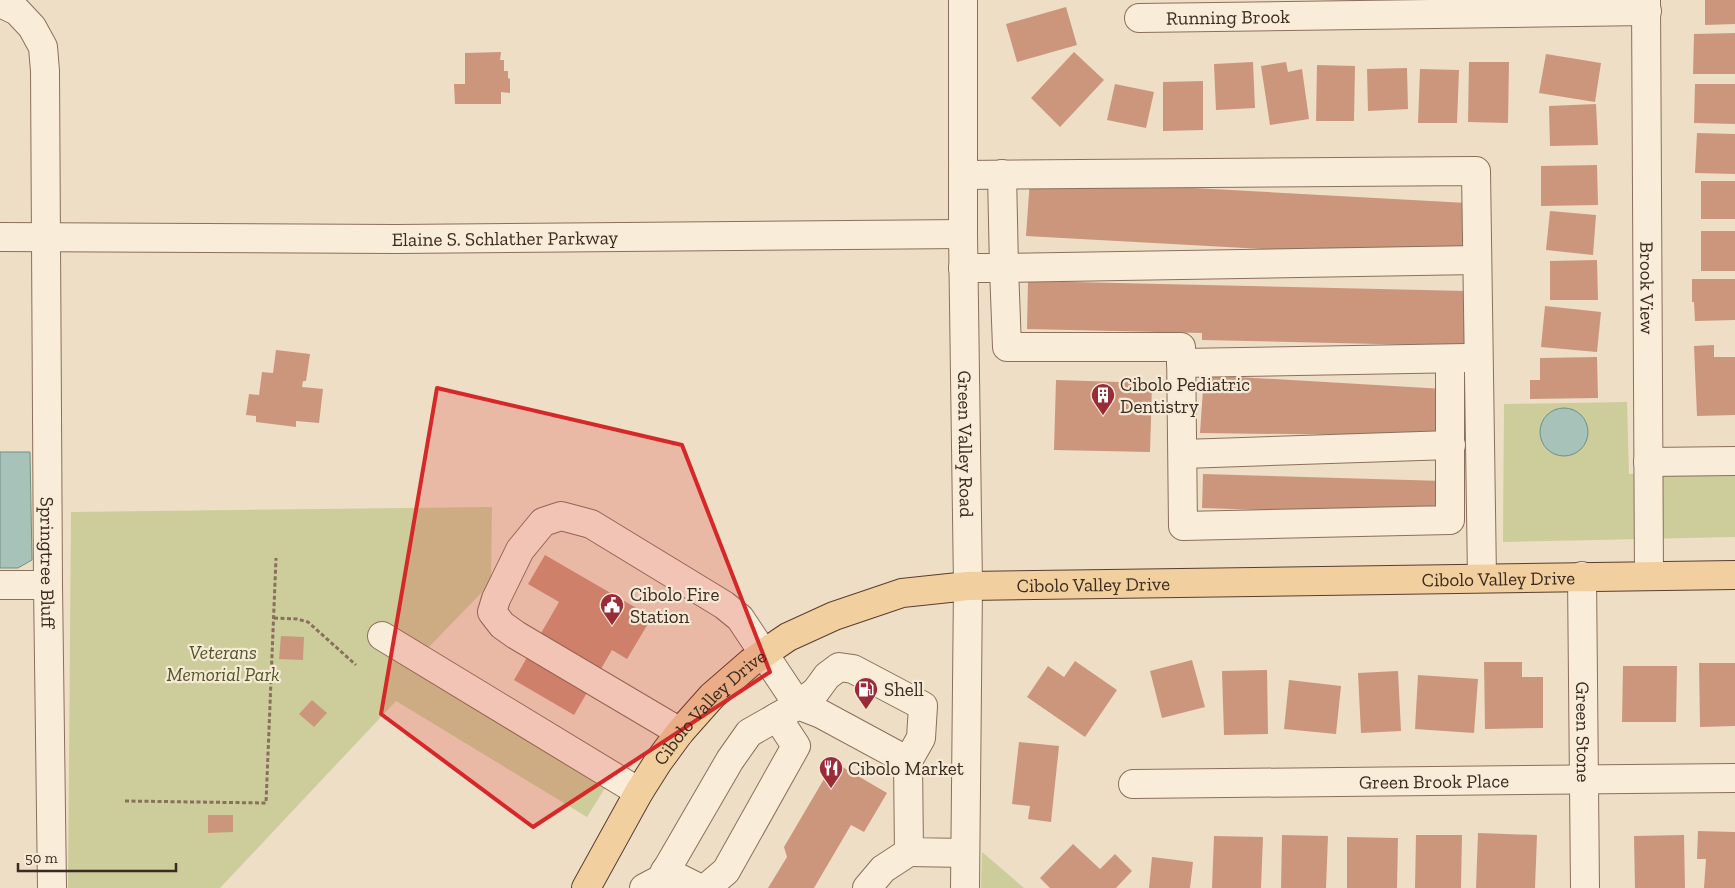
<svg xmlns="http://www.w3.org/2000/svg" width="1735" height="888" font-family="'Zilla Slab',serif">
<rect width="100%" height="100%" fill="#eedec6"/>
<g fill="#cccd9a">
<polygon points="1627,402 1629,474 1735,474 1735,537 1503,542 1504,404"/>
<polygon points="492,507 491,583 424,652 620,764 587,817 396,701 220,888 68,888 71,512"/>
<polygon points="982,852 1024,888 981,888"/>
</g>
<g fill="#a7c2b8" stroke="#6e9185">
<circle cx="1564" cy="432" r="24"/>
<polygon points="0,452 30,452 32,560 18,568 0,568"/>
</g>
<g fill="#cc967c">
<polygon points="1705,0 1735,0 1735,24 1705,25"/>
<polygon points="1066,7 1077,45 1017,62 1006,24"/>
<polygon points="1735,33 1735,74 1693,74 1694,34"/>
<polygon points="501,52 500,60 504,60 504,71 508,71 508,78 510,79 510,93 501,92 501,104 455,104 454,84 465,84 465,53"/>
<polygon points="1074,52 1104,80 1060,127 1031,98"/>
<polygon points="1546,54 1601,63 1595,102 1539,93"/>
<polygon points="1253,62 1255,108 1216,110 1214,64"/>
<polygon points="1286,62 1288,72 1302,69 1309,119 1270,125 1261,66"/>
<polygon points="1469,62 1509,62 1508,123 1468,122"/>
<polygon points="1317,65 1355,66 1354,121 1316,121"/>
<polygon points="1407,68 1408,109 1368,111 1367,69"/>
<polygon points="1420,69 1459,70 1457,123 1418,123"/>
<polygon points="1203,81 1203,130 1163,131 1163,82"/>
<polygon points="1115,84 1154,92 1146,128 1107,120"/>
<polygon points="1695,84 1735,84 1735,124 1694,123"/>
<polygon points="1596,104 1598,145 1550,146 1549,106"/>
<polygon points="1697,133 1735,134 1735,174 1695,173"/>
<polygon points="1597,165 1598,205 1541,206 1541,166"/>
<polygon points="1030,179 1467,203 1463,260 1026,236"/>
<rect x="1701" y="181" width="34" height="38"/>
<polygon points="1550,211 1596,215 1593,255 1546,250"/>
<rect x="1701" y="231" width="34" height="40"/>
<polygon points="1597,260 1598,300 1550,300 1550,261"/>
<polygon points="1692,279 1735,279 1735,320 1695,321 1694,302 1692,302"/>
<polygon points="1028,281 1467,291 1465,346 1202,340 1202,333 1027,329"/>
<polygon points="1545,306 1601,312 1597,352 1541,347"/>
<polygon points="1714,345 1714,357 1735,357 1735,415 1697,416 1694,346"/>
<polygon points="276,350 310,354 306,381 303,381 302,387 323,389 319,423 296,421 296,427 256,422 256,416 246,415 249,394 259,395 262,372 273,373"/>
<polygon points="1597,357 1598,398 1530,399 1530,380 1540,380 1540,358"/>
<polygon points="1204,375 1444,389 1444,436 1200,433"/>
<polygon points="1056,380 1152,383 1150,452 1054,450"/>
<polygon points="1203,474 1444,481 1442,516 1202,508"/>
<polygon points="545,555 652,617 627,659 612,650 574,715 514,680 559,602 528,584"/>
<polygon points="281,636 304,637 303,660 279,659"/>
<polygon points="1192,660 1205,707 1162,718 1150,671"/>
<polygon points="1075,661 1117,690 1085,737 1027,697 1048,666 1064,677"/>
<polygon points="1484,662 1522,662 1522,677 1543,677 1543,728 1485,729"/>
<polygon points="1699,663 1735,663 1735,726 1700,727"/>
<polygon points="1623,666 1677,666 1676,722 1622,722"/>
<polygon points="1267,670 1268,734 1224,735 1222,671"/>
<polygon points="1398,671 1401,731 1361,733 1358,673"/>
<polygon points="1418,675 1478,679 1474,733 1415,729"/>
<polygon points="1289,680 1341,686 1336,734 1284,729"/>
<polygon points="312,700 327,713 314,727 299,714"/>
<polygon points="1019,742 1059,746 1051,822 1028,819 1030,806 1012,804"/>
<polygon points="834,762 887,793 864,832 851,825 814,888 768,888 787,857 784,847"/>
<polygon points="208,815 233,815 233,832 208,833"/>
<polygon points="1698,831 1735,832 1735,888 1704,888 1706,859 1697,859"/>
<polygon points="1478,833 1537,835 1535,888 1476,888"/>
<polygon points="1282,835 1328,836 1326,888 1281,888"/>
<polygon points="1416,835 1462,835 1461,888 1415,888"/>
<polygon points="1684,835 1685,888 1635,888 1634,836"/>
<polygon points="1214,836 1263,837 1261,888 1212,888"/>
<polygon points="1347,837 1398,838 1397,888 1347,888"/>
<polygon points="1073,844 1100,869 1115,854 1132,871 1116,888 1050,888 1040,878"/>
<polygon points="1152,857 1193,862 1190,888 1149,888"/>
</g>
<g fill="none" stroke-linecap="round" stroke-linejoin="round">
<g stroke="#8a705c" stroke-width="30">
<g id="minor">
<path id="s1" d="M963,0V234L968,586L965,888"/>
<path id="s2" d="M1646,0L1649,576"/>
<path id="s3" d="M0,3L17,11L32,27L43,47L45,71L48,585L52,888"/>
<path id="s4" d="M1139,18L1647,11"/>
<polyline points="1002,174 1004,268 1477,260"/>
<polyline points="963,175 1476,171 1482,578"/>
<path id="s5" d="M0,237L396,239L963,234"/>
<polyline points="963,268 1004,268 1007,347 1181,347 1183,526 1450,520 1450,359"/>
<polyline points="1181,363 1467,358"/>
<polyline points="1183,454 1451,445"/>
<polyline points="1648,462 1735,461"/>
<path id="s6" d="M1582,576L1585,888"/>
<polyline points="0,585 48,585"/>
<polyline points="382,636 639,792"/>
<polyline points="908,761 821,714 798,705 816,691 827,676 839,667 853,669 923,706 921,738 908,761 909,852 965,853"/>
<path id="s7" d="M1133,784L1735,778"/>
<polyline points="665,871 699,888"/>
<polyline points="644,888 661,879 730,760 749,733 798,705 740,618 724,605 591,524 561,516 543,522 520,550 496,599 492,612 502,625 516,635 680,732"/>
<polyline points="706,888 726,871 796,746 777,717"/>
<polyline points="867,888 883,869 909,852"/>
</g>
</g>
<g stroke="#583e30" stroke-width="30">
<g id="major">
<path id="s8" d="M586,888L639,792L658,762L680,732L712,696L750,663L788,637L834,616L902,593L968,586L1735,575"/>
</g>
</g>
<g stroke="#8a705c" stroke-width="3" stroke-dasharray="4 2.5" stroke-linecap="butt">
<polyline points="274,618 297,619 308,622 356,665"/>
<polyline points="125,801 266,803 276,558"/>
</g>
<use href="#minor" stroke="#f9ecd9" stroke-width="28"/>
<use href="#major" stroke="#f1cf9e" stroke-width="28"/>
</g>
<path fill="#d62828" fill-opacity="0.2" stroke="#d62828" stroke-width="4" stroke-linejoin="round" d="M437,388L682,445L770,672L533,827L381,714Z"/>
<defs>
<g id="building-pin" transform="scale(1.25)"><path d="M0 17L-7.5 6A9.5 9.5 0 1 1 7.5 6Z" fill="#992c37" stroke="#f6e9d6"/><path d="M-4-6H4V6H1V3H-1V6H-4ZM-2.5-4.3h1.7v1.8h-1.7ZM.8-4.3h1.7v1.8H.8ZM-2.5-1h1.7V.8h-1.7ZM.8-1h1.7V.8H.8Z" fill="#fff"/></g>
<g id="civic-pin" transform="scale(1.25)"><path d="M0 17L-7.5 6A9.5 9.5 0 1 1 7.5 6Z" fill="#992c37" stroke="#f6e9d6"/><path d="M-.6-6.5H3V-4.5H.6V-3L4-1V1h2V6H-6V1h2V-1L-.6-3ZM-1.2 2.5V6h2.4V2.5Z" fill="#fff"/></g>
<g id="fuel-pin" transform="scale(1.25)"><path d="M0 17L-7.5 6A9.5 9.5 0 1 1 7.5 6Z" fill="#992c37" stroke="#f6e9d6"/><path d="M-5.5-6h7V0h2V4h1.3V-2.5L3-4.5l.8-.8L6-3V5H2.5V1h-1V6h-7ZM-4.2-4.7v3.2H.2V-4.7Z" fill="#fff"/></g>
<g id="restaurant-pin" transform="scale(1.25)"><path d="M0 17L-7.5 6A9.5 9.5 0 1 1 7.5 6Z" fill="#992c37" stroke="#f6e9d6"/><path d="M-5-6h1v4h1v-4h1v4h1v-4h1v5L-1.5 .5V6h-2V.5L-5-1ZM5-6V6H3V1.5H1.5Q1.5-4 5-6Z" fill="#fff"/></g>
</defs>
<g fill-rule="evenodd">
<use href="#building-pin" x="1103" y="395"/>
<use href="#civic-pin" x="612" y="605"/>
<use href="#fuel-pin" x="866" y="689"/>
<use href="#restaurant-pin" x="831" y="768"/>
</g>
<g text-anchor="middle" stroke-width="4.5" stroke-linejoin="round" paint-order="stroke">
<g font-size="19" fill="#3a2a1f" stroke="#f6e9d6">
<text dy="7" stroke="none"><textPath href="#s4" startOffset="89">Running Brook</textPath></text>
<text dy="7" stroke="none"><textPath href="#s5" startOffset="505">Elaine S. Schlather Parkway</textPath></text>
<text dy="7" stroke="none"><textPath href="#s2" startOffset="288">Brook View</textPath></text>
<text dy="7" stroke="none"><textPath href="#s1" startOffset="444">Green Valley Road</textPath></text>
<text dy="7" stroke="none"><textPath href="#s3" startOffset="579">Springtree Bluff</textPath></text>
<text dy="7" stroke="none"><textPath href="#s8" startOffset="1046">Cibolo Valley Drive</textPath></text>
<text dy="7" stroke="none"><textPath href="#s8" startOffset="641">Cibolo Valley Drive</textPath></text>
<text dy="7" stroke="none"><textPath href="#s8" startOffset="221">Cibolo Valley Drive</textPath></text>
<text dy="7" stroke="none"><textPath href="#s6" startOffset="156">Green Stone</textPath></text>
<text dy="7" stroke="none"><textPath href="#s7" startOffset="301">Green Brook Place</textPath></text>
</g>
<g font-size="19" fill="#3a2a1f" stroke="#f6e9d6" text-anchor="start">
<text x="1120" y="391">Cibolo Pediatric<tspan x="1120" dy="22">Dentistry</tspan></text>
<text x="630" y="601">Cibolo Fire<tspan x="630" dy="22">Station</tspan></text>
<text x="884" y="696">Shell</text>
<text x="848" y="775">Cibolo Market</text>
</g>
<g font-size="19" font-style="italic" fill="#4f5626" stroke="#f6e9d6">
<text x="223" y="659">Veterans<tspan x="223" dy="22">Memorial Park</tspan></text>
</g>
</g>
<path d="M18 863v8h158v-8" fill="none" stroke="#3a2a1f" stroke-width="2.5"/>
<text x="25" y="863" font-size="15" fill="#3a2a1f" stroke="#f6e9d6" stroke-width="4" paint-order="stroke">50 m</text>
</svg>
